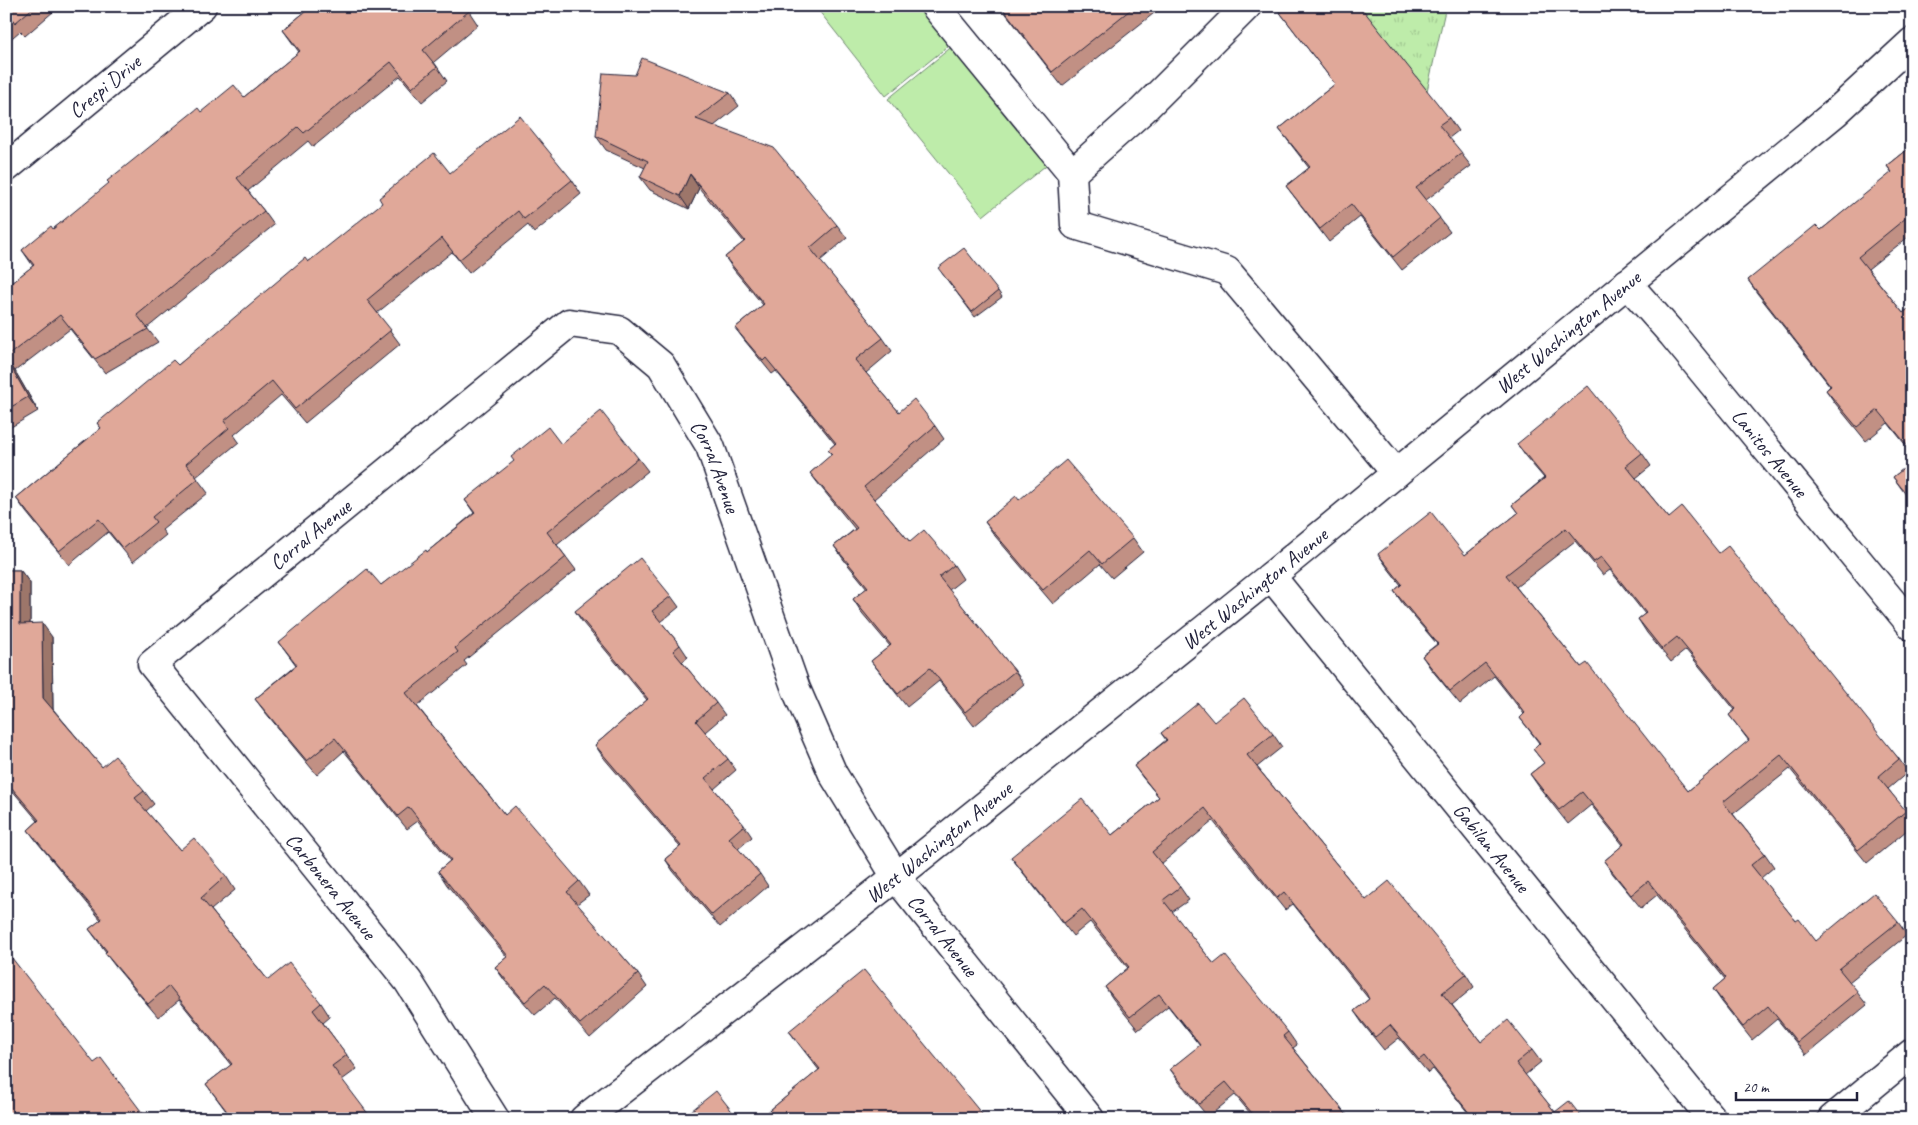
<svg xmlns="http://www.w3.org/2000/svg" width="1918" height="1125" font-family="Caveat,sans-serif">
<defs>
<pattern id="park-tufts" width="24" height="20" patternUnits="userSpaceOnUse" patternTransform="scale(1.25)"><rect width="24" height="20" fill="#beecaa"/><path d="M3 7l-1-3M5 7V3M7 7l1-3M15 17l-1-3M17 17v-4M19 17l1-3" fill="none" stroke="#a3ca93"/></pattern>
</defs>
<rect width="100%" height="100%" fill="#fff"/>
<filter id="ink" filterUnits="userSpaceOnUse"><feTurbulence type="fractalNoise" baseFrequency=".02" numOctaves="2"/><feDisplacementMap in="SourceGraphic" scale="10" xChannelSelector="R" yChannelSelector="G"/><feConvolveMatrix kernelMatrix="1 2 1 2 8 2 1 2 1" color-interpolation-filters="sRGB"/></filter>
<g filter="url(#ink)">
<g fill="#beecaa" stroke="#708772">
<polygon points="815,6 931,6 957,39 886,96"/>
<polygon points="960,40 1055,158 983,216 888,99"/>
</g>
<polygon fill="url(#park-tufts)" stroke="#708772" points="1358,6 1446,6 1427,91"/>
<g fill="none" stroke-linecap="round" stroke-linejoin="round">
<g stroke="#22223b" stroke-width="31">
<g id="minor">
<polyline points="935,6 1072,173 1075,225 1227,271 1396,473"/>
<path id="s1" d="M6,168L202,6"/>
<polyline points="1072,173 1143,110 1247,6"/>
<path id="s2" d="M1627,283L1673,335L1912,626"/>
<path id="s3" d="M1271,576L1712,1119"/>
<path id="s4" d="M495,1119L408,981L152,664L569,323L619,330L661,365L710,446L796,689L833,774L896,877L1090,1119"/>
<path id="s5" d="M584,1119L896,877L1271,576L1835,113L1912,42"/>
<polyline points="1832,1119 1912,1053"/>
</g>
</g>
<use href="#minor" stroke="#fff" stroke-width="28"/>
</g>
<g fill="#c19084" stroke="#22223b" fill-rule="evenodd">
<polygon points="6,6 51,6 54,11 25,36 20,31 6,43"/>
<polygon points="312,6 477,6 470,13 478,25 434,62 447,81 422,102 400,76 313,147 308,141 248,191 264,211 274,225 147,328 158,342 105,373 70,329 15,371 38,411 6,430 6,287 33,266 22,250 53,229 201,112 244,97 299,52 283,30"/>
<polygon points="1000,6 1163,6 1062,86"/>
<polygon points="1275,6 1449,118 1458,131 1449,138 1471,166 1426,200 1450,232 1402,270 1360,217 1329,242 1296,199 1286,186 1309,168 1279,129 1335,84"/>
<polygon points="635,75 730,93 739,106 714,126 837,225 847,238 820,261 883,338 892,351 866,373 899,412 935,426 944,439 874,499 910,542 954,565 963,579 949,590 1015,671 1024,684 974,726 939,681 907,707 881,674 871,661 890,646 862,613 853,599 867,588 844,560 834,546 855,529 820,486 810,473 832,455 828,450 835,444 776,371 772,374 745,341 735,328 763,305 734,270 725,257 744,242 699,188 689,209 650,190 640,177 645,168 606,150 596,136"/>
<polygon points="1912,146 1912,234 1868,269 1903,313 1912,306 1912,453 1888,423 1866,441 1835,403 1826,390 1830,386 1757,293 1748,280 1821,230 1892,173 1887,166"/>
<polygon points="450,173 572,180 581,194 534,233 528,225 469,273 452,252 377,313 400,344 305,423 281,395 234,435 239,442 196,477 208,493 162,530 166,535 133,562 108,532 69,565 26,512 16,498 101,428 97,423 178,365 308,262"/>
<polygon points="942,273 998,291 1002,297 975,317"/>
<polygon points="561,444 638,458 648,471 557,545 576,570 464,661 467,665 417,706 505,815 579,881 589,895 577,904 638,974 647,987 590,1038 555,998 535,1015 505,981 495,967 507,957 447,885 438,871 450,861 418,821 407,829 344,751 317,775 265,712 255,699 296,665 279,642 381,585 427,552 474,513 465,500"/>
<path d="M1517,444L1642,453L1651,466L1636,478L1669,518L1719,553L1899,759L1908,772L1888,789L1912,820V826L1867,863L1790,769L1733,814L1765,854L1774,867L1761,878L1796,921L1816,941L1898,922L1907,935L1849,982L1867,1005L1806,1055L1777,1019L1752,1040L1722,1002L1713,989L1725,979L1657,895L1641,908L1613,874L1604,861L1623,845L1591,805L1568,824L1539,787L1530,774L1544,763L1533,749L1539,743L1520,718L1524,714L1494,676L1460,704L1431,669L1422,656L1437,644L1403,604L1394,591L1401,585L1387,567L1378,554L1465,555L1518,513L1512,505L1544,478L1526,457ZM1575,541L1603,575L1610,570L1645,614L1638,619L1647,633L1671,662L1686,650L1735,710L1729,715L1749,741L1688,791L1581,667L1516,587Z"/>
<polygon points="1912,462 1912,503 1893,477"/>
<polygon points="1019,500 1133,538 1143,552 1112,578 1100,564 1053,604 995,536 985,522"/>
<polygon points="6,570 20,570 30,583 30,624 52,637 53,709 102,767 144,791 154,804 146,811 180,850 226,876 235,890 211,910 268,980 321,1003 330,1017 323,1023 357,1069 342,1080 229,1115 206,1084 231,1065 179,1000 158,1017 115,966 105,953 106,952 89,929 101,920 38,843 28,830 38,821 6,783"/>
<polygon points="671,596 679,607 661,622 680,645 688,657 682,662 716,703 725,715 705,732 728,759 736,770 714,789 744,825 752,837 738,849 760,874 768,886 720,927 673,871 665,859 680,847 603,757 595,745 647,700 583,623 575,611"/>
<polygon points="1214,722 1273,734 1282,747 1257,767 1366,900 1466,974 1474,987 1452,1005 1481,1042 1532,1050 1541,1062 1525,1075 1555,1112 1583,1119 1473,1119 1433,1069 1428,1073 1399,1038 1384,1050 1363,1024 1354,1011 1369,999 1368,998 1293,904 1285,910 1213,821 1161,864 1180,887 1189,900 1172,912 1214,964 1288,1032 1297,1045 1293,1048 1350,1119 1255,1119 1235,1095 1208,1117 1179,1082 1170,1069 1200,1046 1168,1006 1138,1030 1113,999 1105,987 1128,968 1090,922 1073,936 1020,869 1011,857 1112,835 1159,797 1143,778 1134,766 1166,740 1161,733"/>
<polygon points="789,1031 986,1119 759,1119 819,1070 798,1043"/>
</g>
<g fill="#9d766b" stroke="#22223b">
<polygon points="690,174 699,188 689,209 680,196"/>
<polygon points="6,358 15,371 38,411 28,397"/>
<polygon points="20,570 30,583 30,638 20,624"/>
<polygon points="42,623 52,637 53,711 43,698"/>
</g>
<g fill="#e0a899" stroke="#22223b" fill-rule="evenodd">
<polygon points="6,6 35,6 15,23 11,17 6,21"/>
<polygon points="312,6 464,6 469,11 423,50 437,67 412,88 391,62 304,133 298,127 237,178 264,211 137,315 148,329 95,359 60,315 6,357 6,287 34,265 22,250 51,226 53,229 109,183 107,181 198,108 201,112 234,85 244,97 300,51 283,30"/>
<polygon points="1001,6 1135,6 1052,72"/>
<polygon points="1275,6 1360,6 1449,118 1439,125 1462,153 1416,188 1440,218 1393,257 1351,204 1320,229 1286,186 1310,167 1279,129 1335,84"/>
<polygon points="642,58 730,93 696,119 774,148 837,225 810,248 883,338 855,360 899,412 914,399 935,426 864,487 910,542 924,530 954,565 939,577 1015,671 965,712 930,668 898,694 871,661 891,645 853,599 868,587 834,546 857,528 810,473 832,454 828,450 836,443 766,358 763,361 735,328 764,304 725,257 745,241 690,174 680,196 640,177 648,161 596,136 603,73 635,75"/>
<polygon points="520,116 572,180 524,219 518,211 459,260 442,238 367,300 391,330 295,409 272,381 224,421 229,428 186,464 198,479 152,517 156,522 123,549 99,519 59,551 16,498 101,428 97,423 173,360 178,365 305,258 308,262 382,203 379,198 434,153 450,173"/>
<polygon points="1912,146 1912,213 1858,257 1903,313 1912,306 1912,451 1878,410 1857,427 1826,390 1831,386 1748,280 1816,225 1821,230 1892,172 1887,166"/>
<polygon points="964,248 998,291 972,312 938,268"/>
<polygon points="6,358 28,397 6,410"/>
<path d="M1588,386L1642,453L1626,466L1669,518L1682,507L1719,553L1728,546L1899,759L1878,777L1906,811L1858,850L1781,755L1723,802L1765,854L1751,865L1796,921L1799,919L1816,941L1874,893L1898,922L1839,969L1858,992L1797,1042L1768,1006L1743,1027L1713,989L1726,978L1648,881L1631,895L1604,861L1624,844L1582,792L1559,810L1530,774L1544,763L1533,749L1540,743L1520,718L1525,713L1485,663L1450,691L1422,656L1438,644L1394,591L1402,584L1378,554L1431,512L1465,555L1518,513L1512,505L1545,478L1517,444ZM1566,528L1594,562L1601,557L1646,613L1638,619L1662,649L1677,637L1736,709L1729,715L1749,740L1688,791L1587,663L1581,667L1506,575Z"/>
<polygon points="601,411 638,458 547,532 566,557 455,648 458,652 406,693 505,815 515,806 579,881 567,892 638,974 580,1024 545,984 525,1002 495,967 508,956 438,871 451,860 409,807 398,816 335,738 307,761 255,699 297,665 279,642 367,569 381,585 426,550 427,552 475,513 465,500 514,461 511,457 548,427 561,444"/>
<polygon points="1066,460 1133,538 1102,564 1090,550 1043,590 985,522 1016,496 1019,500"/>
<polygon points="1912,462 1912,501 1893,477"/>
<polygon points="640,558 671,596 652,611 680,645 673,651 716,703 696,721 728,759 705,778 744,825 729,838 760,874 712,915 665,859 681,846 595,745 648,699 575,611"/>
<polygon points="6,570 20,570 20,624 42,623 43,698 102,767 115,756 144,791 135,798 180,850 194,838 226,876 201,898 268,980 289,963 321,1003 313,1010 347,1055 332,1066 372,1119 223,1119 229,1114 206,1084 232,1064 169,986 148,1004 105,953 107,951 89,929 102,919 28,830 39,820 6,781"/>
<polygon points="1244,698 1273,734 1247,755 1366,900 1389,881 1466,974 1442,993 1481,1042 1508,1020 1532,1050 1516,1063 1555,1112 1569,1101 1583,1119 1474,1119 1424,1056 1419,1060 1390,1025 1375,1037 1354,1011 1369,999 1366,993 1284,892 1277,898 1205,808 1152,852 1180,887 1163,900 1214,964 1225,955 1288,1032 1283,1036 1350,1119 1257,1119 1226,1082 1199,1104 1170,1069 1200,1045 1159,994 1130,1017 1105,987 1129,967 1082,909 1064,923 1011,857 1082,799 1112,835 1159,797 1134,766 1167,740 1161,733 1198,703 1214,722"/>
<polygon points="8,953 94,1063 101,1058 147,1119 7,1119 6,1118 6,955"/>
<polygon points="864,970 986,1119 847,1119 841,1111 831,1119 759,1119 820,1069 789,1031"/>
<polygon points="716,1091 738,1119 681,1119"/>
</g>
</g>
<g text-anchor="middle" stroke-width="4.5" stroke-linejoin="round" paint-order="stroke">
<g font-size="21" fill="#22223b" stroke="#fff">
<text dy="7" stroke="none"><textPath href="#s1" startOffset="128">Crespi Drive</textPath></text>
<text dy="7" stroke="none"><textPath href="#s5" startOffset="1260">West Washington Avenue</textPath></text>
<text dy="7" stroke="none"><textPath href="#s2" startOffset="222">Lanitos Avenue</textPath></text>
<text dy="7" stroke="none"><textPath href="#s4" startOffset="1330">Corral Avenue</textPath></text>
<text dy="7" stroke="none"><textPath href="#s4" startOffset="775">Corral Avenue</textPath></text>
<text dy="7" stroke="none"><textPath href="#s5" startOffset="855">West Washington Avenue</textPath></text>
<text dy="7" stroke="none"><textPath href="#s5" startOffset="450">West Washington Avenue</textPath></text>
<text dy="7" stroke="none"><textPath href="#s3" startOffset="350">Gabilan Avenue</textPath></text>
<text transform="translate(331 886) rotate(51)" y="7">Carbonera Avenue</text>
<text dy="7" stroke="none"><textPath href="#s4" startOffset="1855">Corral Avenue</textPath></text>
</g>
</g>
<rect width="1918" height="1125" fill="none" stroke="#fff" stroke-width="25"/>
<rect x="12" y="12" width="1893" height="1100" fill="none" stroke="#22223b" stroke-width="2" filter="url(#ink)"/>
<path d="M1736 1092v8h121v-8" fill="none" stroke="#22223b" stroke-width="2.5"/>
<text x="1743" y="1092" font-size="15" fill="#22223b" stroke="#ffffff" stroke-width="4" paint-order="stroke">20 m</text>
</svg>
